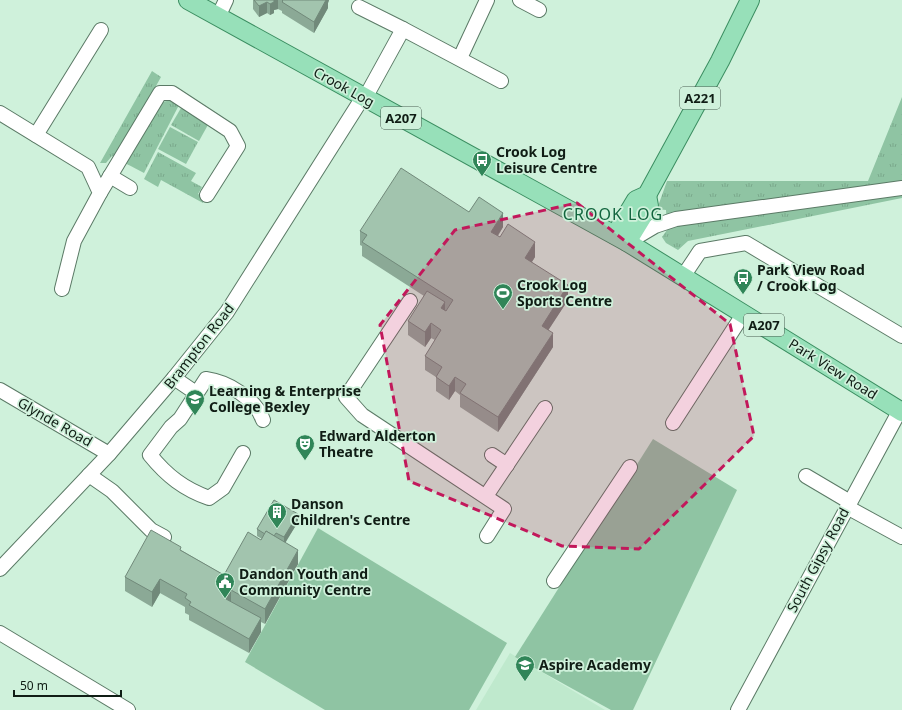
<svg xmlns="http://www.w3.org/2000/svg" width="902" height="710" font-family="'Noto Sans',sans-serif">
<defs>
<pattern id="grass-tufts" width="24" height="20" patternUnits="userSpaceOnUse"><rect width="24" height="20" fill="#8fc4a3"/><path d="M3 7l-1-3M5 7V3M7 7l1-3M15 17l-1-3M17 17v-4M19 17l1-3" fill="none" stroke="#7aa88b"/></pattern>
</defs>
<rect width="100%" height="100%" fill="#cff1db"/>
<polygon fill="#bfe9cd" points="510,653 605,710 476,710"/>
<g fill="url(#grass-tufts)">
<polygon points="152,71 161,77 116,158 112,156 106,163 100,163"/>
<polygon points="902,97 902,198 688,241 678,250 666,243 662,237 667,230 666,210 657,209 667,181 868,181"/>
<polygon points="167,101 171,101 179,105 144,173 125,163 162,102"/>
<polygon points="181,108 209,123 199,141 171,125"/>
<polygon points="170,127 198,142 186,164 158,149"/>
<polygon points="158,152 196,173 191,181 202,187 198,194 206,198 203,203 161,180 158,187 144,179"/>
</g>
<g fill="#8fc4a3">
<polygon points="653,439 737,490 633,710 611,710 515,657"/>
<polygon points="318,528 507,643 469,710 325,710 245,662"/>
</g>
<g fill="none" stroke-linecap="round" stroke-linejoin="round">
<g stroke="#5b7a66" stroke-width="16">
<g id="minor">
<polyline points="520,0 539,10"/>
<polyline points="359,7 403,29"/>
<polyline points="218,17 226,0"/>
<polyline points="460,58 487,0"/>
<polyline points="365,98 403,29 501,81"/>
<polyline points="0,113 88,167 100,193 74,241 62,289"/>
<polyline points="36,135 101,30"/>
<polyline points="110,176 130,188"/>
<polyline points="100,193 160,93 172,93 230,131 238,146 207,195"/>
<polyline points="628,242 655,226 676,219 902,188"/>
<polyline points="684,275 700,251 746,243 902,336"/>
<polyline points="410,301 346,397 362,415 504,509 487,536"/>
<polyline points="174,378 196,393"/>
<polyline points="0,390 109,454"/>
<polyline points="673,423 744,313"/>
<path d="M243,453L223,488L209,498C184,489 167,476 150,455L171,427L180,419L206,379C228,382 256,399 263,420"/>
<polyline points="492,455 507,465"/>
<polyline points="89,475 112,491 151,530 164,537"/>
<polyline points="806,476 850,502"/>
<polyline points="486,496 545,408"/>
<polyline points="847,507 902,537"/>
<polyline points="0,569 109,454 174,378 227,312 363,97"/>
<polyline points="554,581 630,467"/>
<polyline points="0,633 128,710"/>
<polyline points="738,710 900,410"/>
</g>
</g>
<g stroke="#3b8e61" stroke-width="20">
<g id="major">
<polyline points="188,0 627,242 902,412"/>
<polyline points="615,235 636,200 647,195 720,61 750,0"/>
<polyline points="627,242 649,206 647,195"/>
</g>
</g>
<use href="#minor" stroke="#fff" stroke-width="14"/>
<use href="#major" stroke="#97e0b9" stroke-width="18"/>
</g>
<g fill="#8ba996">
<polygon points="253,0 329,0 328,3 328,8 314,33 282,13 282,11 278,9 274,10 274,13 270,15 267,13 259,17 253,9"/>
<polygon points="469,212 503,227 498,236 535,257 532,262 568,300 548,330 553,347 498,432 460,407 460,395 455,391 449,400 436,391 436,377 425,370 425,356 435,340 431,338 425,347 408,335 408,321 424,296 362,256 362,246 360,245 360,231"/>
<polygon points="298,522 285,542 298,564 265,624 261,622 261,632 249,653 189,620 189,615 185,613 185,607 160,593 152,607 125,591 125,577 181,550 224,575 262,539 257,536 257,529"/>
</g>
<g fill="#71897a">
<polygon points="274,0 278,0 278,9 274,10 274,13 270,15 270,4"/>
<polygon points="325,0 329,0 328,3 328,8 314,33 314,22"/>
<polygon points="267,2 267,13 259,17 259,6"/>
<polygon points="503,213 503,227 491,246 491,232"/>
<polygon points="535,242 535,257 525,272 525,258"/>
<polygon points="568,285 568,300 542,340 542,326"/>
<polygon points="445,302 445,317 441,308"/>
<polygon points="431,323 431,338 425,347 425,332"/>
<polygon points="553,333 553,347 498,432 498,417"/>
<polygon points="455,377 455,391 449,400 449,386"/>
<polygon points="298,514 298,522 284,545 284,537"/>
<polygon points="298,550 298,564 265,624 265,609"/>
<polygon points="160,579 160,593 152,607 152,592"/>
<polygon points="231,590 231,605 226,599"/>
<polygon points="261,618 261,632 249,653 249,639"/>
</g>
<g fill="#a2c4ae" stroke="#71897a">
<polygon points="254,0 274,0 274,2 270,4 267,2 259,6"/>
<polygon points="282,0 326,0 314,22 282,2 283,1"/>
<polygon points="401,168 469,212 479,197 503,213 491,232 500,237 508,224 535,242 525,258 568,285 542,326 553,333 498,417 460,393 466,384 455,377 449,386 436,377 442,367 425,356 441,330 431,323 425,332 408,321 427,291 445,302 441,308 446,311 453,300 362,242 367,235 360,231"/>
<polygon points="274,500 298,514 284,537 276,533 274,536 266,531 265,534 257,529"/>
<polygon points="151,530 181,547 180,550 224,575 248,532 261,540 266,531 298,550 265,609 231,590 226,599 261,618 249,639 189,605 191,602 185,598 187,594 160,579 152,592 125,577"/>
</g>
<path fill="#c2185b" fill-opacity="0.2" stroke="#c2185b" stroke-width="3" stroke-dasharray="8 5" stroke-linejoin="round" d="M577,203L730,324L754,436L639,549L562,546L409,481L380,325L455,230Z"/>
<defs>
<g id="bus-pin" transform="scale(1)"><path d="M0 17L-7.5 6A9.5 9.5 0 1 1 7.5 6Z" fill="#308558" stroke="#cff1db"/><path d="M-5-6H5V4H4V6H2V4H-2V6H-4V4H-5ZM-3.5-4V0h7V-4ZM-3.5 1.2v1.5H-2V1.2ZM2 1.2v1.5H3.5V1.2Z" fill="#fff"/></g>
<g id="stadium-pin" transform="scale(1)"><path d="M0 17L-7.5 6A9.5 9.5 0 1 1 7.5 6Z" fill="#308558" stroke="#cff1db"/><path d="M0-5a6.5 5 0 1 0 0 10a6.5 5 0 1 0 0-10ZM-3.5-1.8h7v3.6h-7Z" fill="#fff"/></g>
<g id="school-pin" transform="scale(1)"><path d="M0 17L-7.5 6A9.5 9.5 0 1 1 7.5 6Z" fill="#308558" stroke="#cff1db"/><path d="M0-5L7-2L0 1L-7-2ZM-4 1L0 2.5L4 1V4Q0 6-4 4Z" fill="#fff"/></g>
<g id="theatre-pin" transform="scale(1)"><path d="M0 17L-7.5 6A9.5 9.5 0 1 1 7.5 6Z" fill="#308558" stroke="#cff1db"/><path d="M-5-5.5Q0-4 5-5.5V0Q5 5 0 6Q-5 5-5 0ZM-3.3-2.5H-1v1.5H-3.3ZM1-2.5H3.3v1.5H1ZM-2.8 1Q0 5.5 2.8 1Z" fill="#fff"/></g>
<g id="building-pin" transform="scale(1)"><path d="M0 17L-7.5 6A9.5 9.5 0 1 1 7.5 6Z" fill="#308558" stroke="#cff1db"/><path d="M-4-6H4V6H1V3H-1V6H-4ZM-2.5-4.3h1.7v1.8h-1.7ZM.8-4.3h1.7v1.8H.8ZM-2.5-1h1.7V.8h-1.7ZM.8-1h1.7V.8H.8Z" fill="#fff"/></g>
<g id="civic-pin" transform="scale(1)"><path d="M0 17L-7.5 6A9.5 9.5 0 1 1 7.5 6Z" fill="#308558" stroke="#cff1db"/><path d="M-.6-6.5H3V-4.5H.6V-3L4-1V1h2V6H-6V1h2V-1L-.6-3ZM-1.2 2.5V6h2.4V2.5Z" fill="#fff"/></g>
</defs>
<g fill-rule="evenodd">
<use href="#bus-pin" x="482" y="160"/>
<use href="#bus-pin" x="743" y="278"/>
<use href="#stadium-pin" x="503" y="293"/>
<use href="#school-pin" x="195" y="399"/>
<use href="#theatre-pin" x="305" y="444"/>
<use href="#building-pin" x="277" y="512"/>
<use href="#civic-pin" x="225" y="582"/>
<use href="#school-pin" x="525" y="665"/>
</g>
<g text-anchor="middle" stroke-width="3.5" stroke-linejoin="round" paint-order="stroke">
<g fill="#cff1db" stroke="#495d50" stroke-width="1">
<rect x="680" y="87" width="40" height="22" rx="3"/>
<rect x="381" y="107" width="40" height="22" rx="3"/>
<rect x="744" y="314" width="40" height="22" rx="3"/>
</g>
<g font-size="13" font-weight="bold" fill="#101d15">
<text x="700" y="103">A221</text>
<text x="401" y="123">A207</text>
<text x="764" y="330">A207</text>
</g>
<g font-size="14" fill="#101d15" stroke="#cff1db">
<text transform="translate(344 87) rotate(29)" y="5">Crook Log</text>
<text transform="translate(199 346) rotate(-52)" y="5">Brampton Road</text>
<text transform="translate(833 369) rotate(32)" y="5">Park View Road</text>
<text transform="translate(55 422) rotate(30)" y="5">Glynde Road</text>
<text transform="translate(818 560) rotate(-62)" y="5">South Gipsy Road</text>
</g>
<g font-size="14" font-weight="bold" fill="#101d15" stroke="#cff1db" text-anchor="start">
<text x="496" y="157">Crook Log<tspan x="496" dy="16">Leisure Centre</tspan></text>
<text x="757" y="275">Park View Road<tspan x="757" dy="16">/ Crook Log</tspan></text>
<text x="517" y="290">Crook Log<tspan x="517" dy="16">Sports Centre</tspan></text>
<text x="209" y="396">Learning &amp; Enterprise<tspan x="209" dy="16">College Bexley</tspan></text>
<text x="319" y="441">Edward Alderton<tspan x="319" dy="16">Theatre</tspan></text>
<text x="291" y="509">Danson<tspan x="291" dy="16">Children's Centre</tspan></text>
<text x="239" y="579">Dandon Youth and<tspan x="239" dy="16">Community Centre</tspan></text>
<text x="539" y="670">Aspire Academy</text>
</g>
<g font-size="16" letter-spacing="1" fill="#12653e" stroke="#cff1db">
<text x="613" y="220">CROOK LOG</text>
</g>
</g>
<path d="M14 690v6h107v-6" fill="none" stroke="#101d15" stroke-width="2"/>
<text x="20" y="690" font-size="12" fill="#101d15" stroke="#cff1db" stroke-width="3" paint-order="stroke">50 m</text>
</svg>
